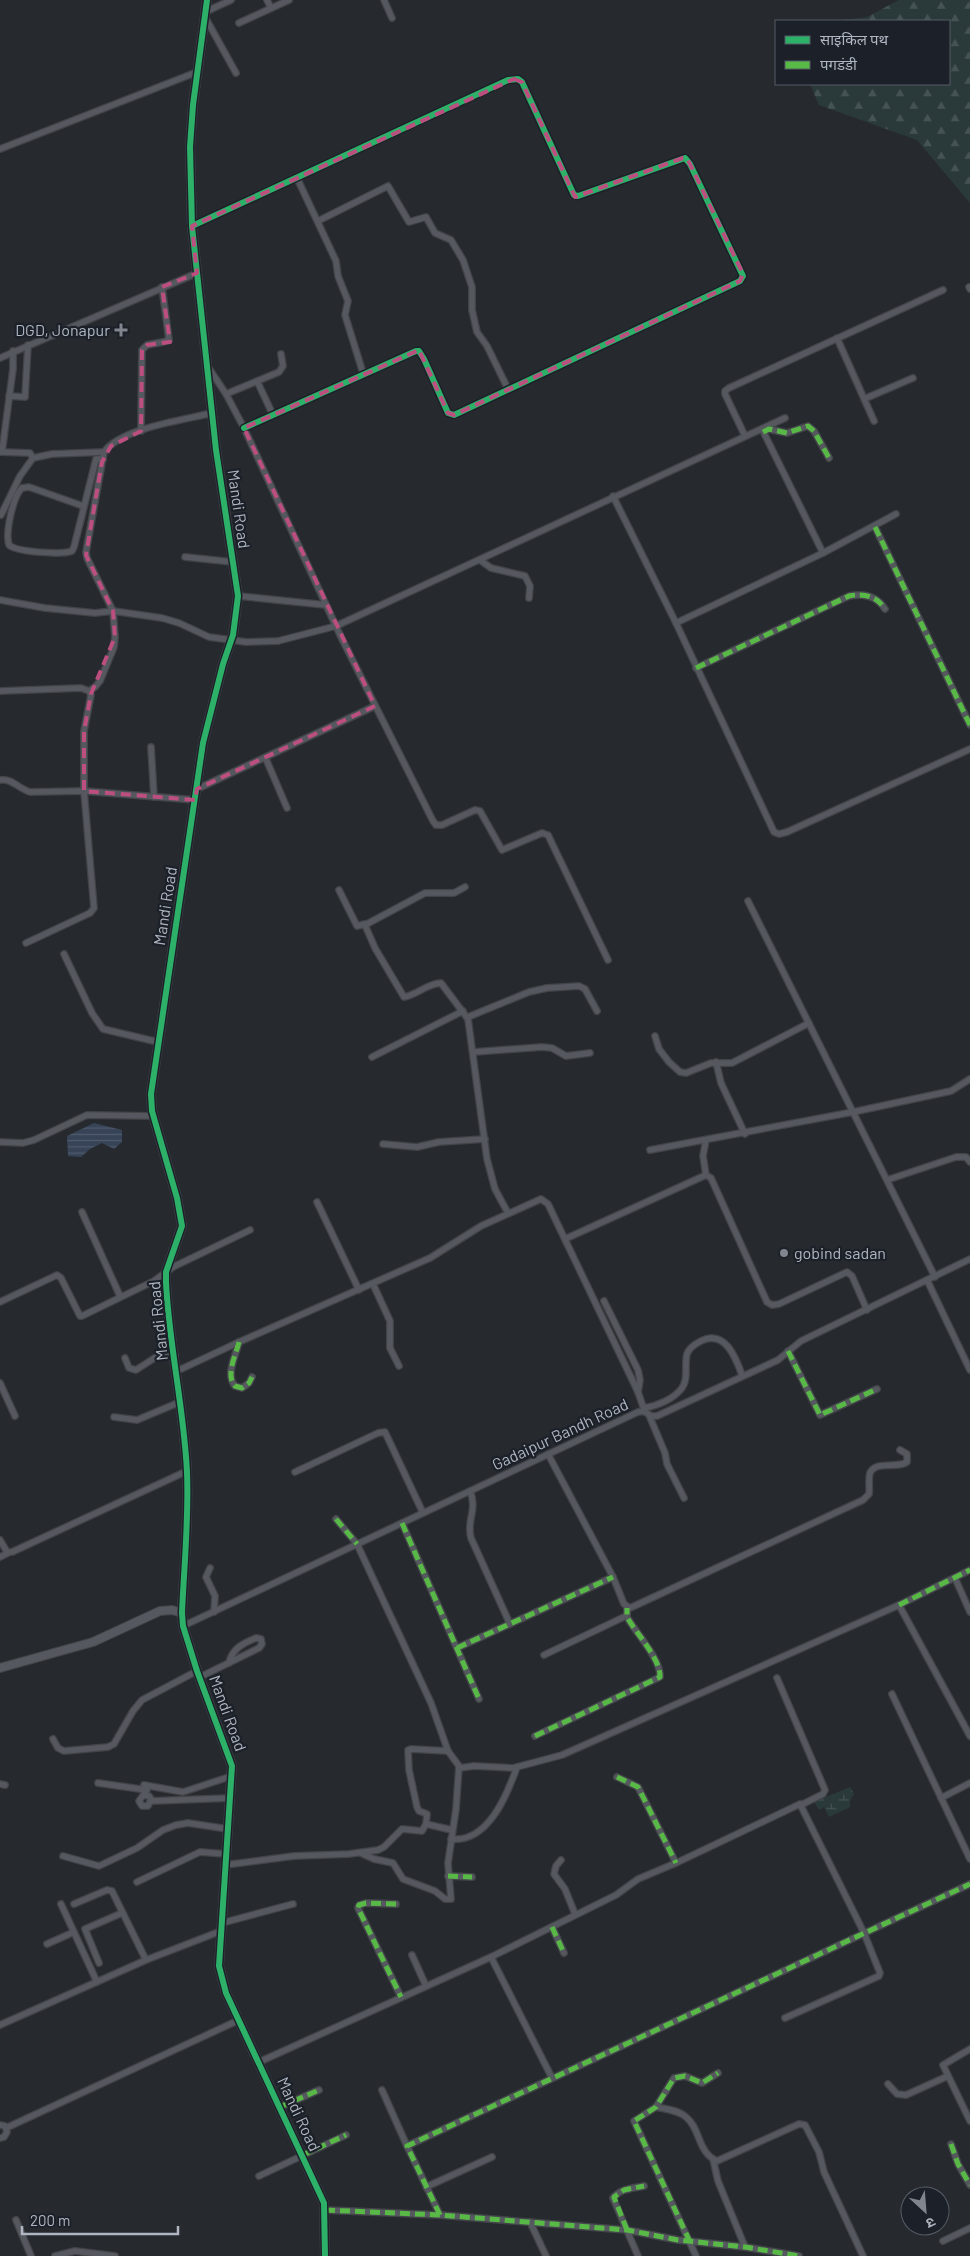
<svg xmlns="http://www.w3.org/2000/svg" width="970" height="2256" font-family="Barlow,'Noto Sans Devanagari',sans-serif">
<defs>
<pattern id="forest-firs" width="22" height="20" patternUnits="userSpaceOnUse" patternTransform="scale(1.25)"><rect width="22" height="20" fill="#2a3939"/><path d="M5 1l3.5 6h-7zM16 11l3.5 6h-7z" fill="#465354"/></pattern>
<pattern id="wetland-marsh" width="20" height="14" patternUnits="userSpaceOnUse" patternTransform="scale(1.25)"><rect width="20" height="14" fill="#2a3939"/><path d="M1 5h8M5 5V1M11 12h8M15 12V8" fill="none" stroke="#465354"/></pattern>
<pattern id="water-rules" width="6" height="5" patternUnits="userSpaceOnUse" patternTransform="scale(1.25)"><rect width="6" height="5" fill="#374357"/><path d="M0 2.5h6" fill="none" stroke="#515c6d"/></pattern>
</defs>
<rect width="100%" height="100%" fill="#262a2f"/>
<polygon fill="url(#forest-firs)" points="899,0 970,0 970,203 917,140 819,105 810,84 949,84 949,21 836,21 867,17"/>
<polygon fill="url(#wetland-marsh)" points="850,1787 854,1794 850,1801 850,1807 829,1817 824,1807 819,1810 814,1802"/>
<polygon fill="url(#water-rules)" points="94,1123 122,1130 122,1142 114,1149 102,1143 90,1149 81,1157 68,1156 67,1136"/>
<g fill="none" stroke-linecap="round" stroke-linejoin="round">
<g stroke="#424448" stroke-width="8">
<g id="minor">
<polyline points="267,0 271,8"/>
<polyline points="384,0 392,18"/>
<polyline points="205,12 231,0"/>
<polyline points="205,17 236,73"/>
<polyline points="239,23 289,0"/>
<polyline points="0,149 197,72"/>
<polyline points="297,178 336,261 338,276 348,301 345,315 363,373"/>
<polyline points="318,221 388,186 409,222 426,217 435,233 451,240 463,260 472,287 472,310 477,332 487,346 508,389"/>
<polyline points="192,226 508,80 518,79 522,82 574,195 578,196 685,158 690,164 743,276 740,281 454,415 448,413 424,359 419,351 416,351 244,428"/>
<polyline points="969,287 970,289"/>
<polyline points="837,338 874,421"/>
<polyline points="0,358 197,273"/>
<polyline points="208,367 226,394 244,428 341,637 433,821 436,825 442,825 475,810 480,811 502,850 542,833 548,835 608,960"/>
<polyline points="257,381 273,415"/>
<polyline points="226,394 279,372 283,366 281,354"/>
<polyline points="9,396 25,397 28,345"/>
<polyline points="864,399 913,378"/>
<polyline points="762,429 823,553"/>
<polyline points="141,431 142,350 147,345 163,342 169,340 162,287"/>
<polyline points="764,431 769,429 787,433 808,426 814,431 829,458"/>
<polyline points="745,436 725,394 725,391 729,388 943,290"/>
<polyline points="1,452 30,453 33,458"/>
<polyline points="2,452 13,369 13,351"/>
<polyline points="613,496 676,623 774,832 779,834 787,832 970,749"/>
<path d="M83,506L29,487L22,488C13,496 5,533 9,545C16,552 62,555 72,551L74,547L96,459H103"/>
<polyline points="1,515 20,476 33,458 52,454 104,452"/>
<polyline points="875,527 970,725"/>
<polyline points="185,557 233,562"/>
<polyline points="480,560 491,568 525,576 530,586 529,598"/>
<polyline points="238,596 326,605"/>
<polyline points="0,600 45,608 95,613 113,611 162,618 179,623 209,637 246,642 278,641 336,626 785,418"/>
<polyline points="676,623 823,553 896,514"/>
<path d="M696,668L849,596C864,593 877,596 885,609"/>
<polyline points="0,691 81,688 89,691 91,695 84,731 84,791 94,908 90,913 26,943"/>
<path d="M89,691L95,687L100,681L114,647L115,637L113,611L87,558L86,552L104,452C121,428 184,420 212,413"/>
<polyline points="151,747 154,797"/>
<polyline points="266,759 287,808"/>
<path d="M0,780C12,778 19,789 30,792L84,791L195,800"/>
<polyline points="197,789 375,706"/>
<path d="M465,887L454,893H425L365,925L375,948L404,997C417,995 428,983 441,983L468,1019L487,1159L495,1189L508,1213"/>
<polyline points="339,890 357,926 365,924"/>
<polyline points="748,901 935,1277"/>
<polyline points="64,954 92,1013 103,1029 158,1042"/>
<polyline points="468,1017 529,992 547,988 579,986 585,989 597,1011"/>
<polyline points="655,1036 659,1049 669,1062 680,1072 686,1073 711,1063 732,1063 809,1023"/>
<polyline points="474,1052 542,1047 552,1048 566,1056 590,1053"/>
<polyline points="372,1057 463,1011"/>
<polyline points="716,1062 721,1083 745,1134"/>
<polyline points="0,1142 23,1143 34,1140 87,1115 154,1116"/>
<polyline points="383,1144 417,1147 439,1142 485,1139"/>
<polyline points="650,1150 853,1112 951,1091 970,1079"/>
<polyline points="706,1175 703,1156 706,1140"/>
<polyline points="887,1180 956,1157 966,1157 970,1162"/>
<polyline points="317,1202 359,1290"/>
<polyline points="82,1212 120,1296"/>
<polyline points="565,1239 706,1175 711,1178 767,1302 772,1305 779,1304 847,1272 852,1276 867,1310"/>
<polyline points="927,1280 970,1370"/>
<polyline points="373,1284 390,1321 390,1348 399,1366"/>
<polyline points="604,1301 638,1370 640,1380 638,1392"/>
<polyline points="0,1302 57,1275 61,1278 80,1316 82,1316 154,1281 173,1267 250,1230"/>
<path d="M239,1342C236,1355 225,1375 235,1386L242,1388L249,1383L252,1377"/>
<polyline points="788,1351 820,1415 877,1389"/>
<polyline points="125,1358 129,1368 136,1370 156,1357 175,1356"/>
<polyline points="177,1371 239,1342 430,1258 481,1226 541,1199 548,1204 638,1392 645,1412"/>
<polyline points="0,1383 15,1416"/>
<path d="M644,1408C657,1406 674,1399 682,1388C689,1378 684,1366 687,1354C689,1348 695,1344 701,1341C725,1329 736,1358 742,1375"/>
<polyline points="649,1415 665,1453 667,1464 684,1498"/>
<polyline points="114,1417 137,1420 180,1402"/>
<path d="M548,1454L613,1577L624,1604L630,1608L863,1500L869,1494C870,1487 868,1479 870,1473C875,1460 898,1469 907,1462V1454L900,1450"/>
<polyline points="295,1472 378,1433 385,1432 423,1513"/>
<path d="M470,1491C478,1510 466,1520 471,1538L510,1624"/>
<polyline points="336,1519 357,1544 431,1703 448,1751 459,1766 456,1809 448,1863 451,1899 445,1899 435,1891 403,1879 393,1863 374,1859 361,1853"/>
<polyline points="402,1523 479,1699"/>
<polyline points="0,1540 7,1552 12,1552 187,1471"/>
<polyline points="0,1557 8,1553"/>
<polyline points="210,1568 206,1577 215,1596 214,1612"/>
<polyline points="955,1578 970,1612"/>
<polyline points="899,1605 970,1570"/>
<polyline points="183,1626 638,1412 644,1411 651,1416 657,1416 778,1360 801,1341 970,1259"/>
<polyline points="457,1648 613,1577"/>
<polyline points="544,1655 626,1616"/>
<path d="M200,1677L259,1648L262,1644L261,1639L256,1638C244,1643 232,1648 229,1663"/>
<polyline points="777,1678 825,1790 823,1794 801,1805"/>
<polyline points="892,1694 970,1859"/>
<path d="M535,1736L660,1677C661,1659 635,1632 627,1617V1608"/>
<polyline points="53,1739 58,1748 64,1751 108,1747 114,1744 133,1711 142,1700 197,1671"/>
<polyline points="459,1768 474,1766 513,1768 562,1755 899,1605 970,1736"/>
<polyline points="617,1777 638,1787 676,1863"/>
<polyline points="98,1783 147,1790 139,1801 142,1806 148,1806 151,1799 149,1796 143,1795"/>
<polyline points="0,1784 5,1785"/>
<polyline points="144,1785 183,1792 232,1776"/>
<polyline points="941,1798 970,1783"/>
<polyline points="151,1801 231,1798"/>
<polyline points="426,1824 427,1814 419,1811 417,1807 409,1770 408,1750 411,1749 448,1751"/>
<path d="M451,1839C488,1843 507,1795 517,1767"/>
<polyline points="63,1856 99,1866 137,1848 163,1830 176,1825 188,1823 228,1829"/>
<polyline points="561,1860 556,1866 554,1874 565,1889 575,1914"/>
<polyline points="225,1865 294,1856 349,1854 378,1850 384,1847 402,1829 422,1831 426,1824 452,1830"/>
<polyline points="448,1876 472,1877"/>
<polyline points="137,1882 200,1852 226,1854"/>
<polyline points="61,1904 97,1982"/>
<polyline points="74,1904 107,1890 112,1891 146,1960"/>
<polyline points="396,1904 366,1903 359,1905 358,1908 401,1997"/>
<polyline points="222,1923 293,1904"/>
<polyline points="552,1927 564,1953"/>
<polyline points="47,1944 74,1932"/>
<polyline points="412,1955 426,1986"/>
<polyline points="491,1957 552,2078"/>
<polyline points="99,1963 85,1929 122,1913"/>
<polyline points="0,2025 146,1960 221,1931"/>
<polyline points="970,2049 943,2065 970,2121"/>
<polyline points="259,2062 491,1957 616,1895 638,1879 676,1863 800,1804 864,1933 880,1973 879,1976 785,2018"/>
<polyline points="888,2084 897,2094 906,2095 948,2076"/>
<polyline points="382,2090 407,2146"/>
<polyline points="280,2107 319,2090"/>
<path d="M656,2107C666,2109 678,2110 686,2117C701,2129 697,2152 717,2161L799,2124L805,2125L819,2152L824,2172L863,2256"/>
<polyline points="0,2125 5,2126 7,2132 4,2137 0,2138"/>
<polyline points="6,2128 239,2020"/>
<polyline points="951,2144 958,2164 970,2185"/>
<polyline points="713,2159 718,2181 745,2247"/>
<polyline points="259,2176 346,2135"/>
<polyline points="426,2187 492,2157"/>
<polyline points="325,2210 440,2215 627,2230 678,2240 745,2247 799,2256"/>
<polyline points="440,2215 407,2146 970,1884"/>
<polyline points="16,2220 31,2256"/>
<polyline points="530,2222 546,2256"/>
<polyline points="943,2241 970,2228"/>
<polyline points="55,2256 75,2251 115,2256"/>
<path d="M638,2256L613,2198C619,2189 634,2188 644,2186"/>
<polyline points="696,2256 634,2121 656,2107 674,2078 685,2076 702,2083 718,2073"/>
</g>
</g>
<g stroke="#424448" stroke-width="10">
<g id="tertiary">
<path d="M207,0L193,105L190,147L192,226L216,450L238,596L233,635L223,664L203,743L151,1094L152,1111L177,1198L182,1226L166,1272V1282C169,1346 184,1408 187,1472C189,1519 184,1566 182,1613L183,1626L197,1671L232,1766L219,1966L226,1993L324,2203L325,2256"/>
<polyline points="0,1668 93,1642 160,1611 172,1610 182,1613"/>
</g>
</g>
<use href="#minor" stroke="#55585e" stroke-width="5.5"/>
<use href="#tertiary" stroke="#55585e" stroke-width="8"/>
<g stroke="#58b947" stroke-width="5" stroke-dasharray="10 5" stroke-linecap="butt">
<polyline points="763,432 769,429 787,433 808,426 814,431 829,458"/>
<polyline points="875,527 970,725"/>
<path d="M696,668L849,596C864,593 877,596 885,609"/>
<path d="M239,1342C236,1355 225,1375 235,1386L242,1388L249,1383L252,1377"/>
<polyline points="788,1351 820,1415 877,1389"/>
<polyline points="336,1519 357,1544"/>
<polyline points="402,1523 479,1699"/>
<polyline points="899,1605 970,1570"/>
<polyline points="457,1648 613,1577"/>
<path d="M535,1736L660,1677C661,1659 635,1632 627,1617V1608"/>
<polyline points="617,1777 638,1787 676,1863"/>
<polyline points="448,1876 472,1877"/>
<polyline points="396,1904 366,1903 359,1905 358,1908 401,1997"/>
<polyline points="552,1927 564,1953"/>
<polyline points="280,2107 319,2090"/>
<polyline points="951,2144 958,2164 970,2185"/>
<polyline points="303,2155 346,2135"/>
<polyline points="325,2210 440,2215 627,2230 678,2240 745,2247 799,2256"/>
<polyline points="440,2215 407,2146 970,1884"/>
<polyline points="627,2230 614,2197 624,2190 644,2186"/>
<polyline points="690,2242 634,2121 656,2107 674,2078 685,2076 702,2083 718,2073"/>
</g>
<g stroke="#1b2029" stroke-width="9">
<g id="cycleway">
<path d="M207,0L193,105L190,147L192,226L216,450L238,596L233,635L223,664L203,743L151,1094L152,1111L177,1198L182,1226L166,1272V1282C169,1346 184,1408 187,1472C189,1519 184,1566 182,1613L183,1626L197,1671L232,1766L219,1966L226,1993L324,2203L325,2256"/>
<polyline points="192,226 508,80 518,79 522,82 574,195 578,196 685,158 690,164 743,276 740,281 454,415 448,413 424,359 419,351 416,351 244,428"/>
</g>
</g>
<use href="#cycleway" stroke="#2db169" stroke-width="6"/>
</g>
<path fill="none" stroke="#bc4f7f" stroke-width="4" stroke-dasharray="10 6" stroke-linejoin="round" d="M514,79L522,82L575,197L683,158L688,160L743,274L740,281L454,415L448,413L419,350L244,428L375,706L197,789L195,800L84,791V731L91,694L115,637L113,611L86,555L102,462L111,446L141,431L142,350L147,345L170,342L162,287L197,273L192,226Z"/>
<g fill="#80858e" stroke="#1b2029" stroke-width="2">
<path d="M118.5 322.5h5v5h5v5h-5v5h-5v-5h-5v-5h5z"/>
<circle cx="784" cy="1253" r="5"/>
</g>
<g text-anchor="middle" stroke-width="4.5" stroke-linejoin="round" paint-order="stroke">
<g font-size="16" fill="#b0b6c1" stroke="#1b2029" text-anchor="end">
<text x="110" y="336">DGD, Jonapur</text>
<text x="794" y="1259" text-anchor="start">gobind sadan</text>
</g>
<g font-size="16" fill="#b0b6c1" stroke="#1b2029">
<text transform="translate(239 509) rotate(82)" y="6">Mandi Road</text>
<text transform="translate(165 906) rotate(-81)" y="6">Mandi Road</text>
<text transform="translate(158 1321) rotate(-96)" y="6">Mandi Road</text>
<text transform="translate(560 1434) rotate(-25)" y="6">Gadaipur Bandh Road</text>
<text transform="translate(228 1713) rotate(70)" y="6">Mandi Road</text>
<text transform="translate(299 2114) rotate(65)" y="6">Mandi Road</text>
</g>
</g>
<rect x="775" y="20" width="175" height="65" fill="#1b2029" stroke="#575c66"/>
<rect x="785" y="36" width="25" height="8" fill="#2db169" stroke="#575c66"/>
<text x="820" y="45" font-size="15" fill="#b0b6c1">साइकिल पथ</text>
<rect x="785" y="61" width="25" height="8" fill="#58b947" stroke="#575c66"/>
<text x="820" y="70" font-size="15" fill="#b0b6c1">पगडंडी</text>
<g transform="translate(925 2211) rotate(154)"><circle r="24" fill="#1b2029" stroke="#575c66"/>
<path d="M0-4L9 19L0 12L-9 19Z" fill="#80858e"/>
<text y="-8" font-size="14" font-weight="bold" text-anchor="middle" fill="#b0b6c1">उ</text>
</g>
<path d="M22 2226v8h156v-8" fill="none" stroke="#b0b6c1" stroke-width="2.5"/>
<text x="30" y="2226" font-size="15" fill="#b0b6c1" stroke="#1b2029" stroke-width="4" paint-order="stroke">200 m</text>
</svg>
